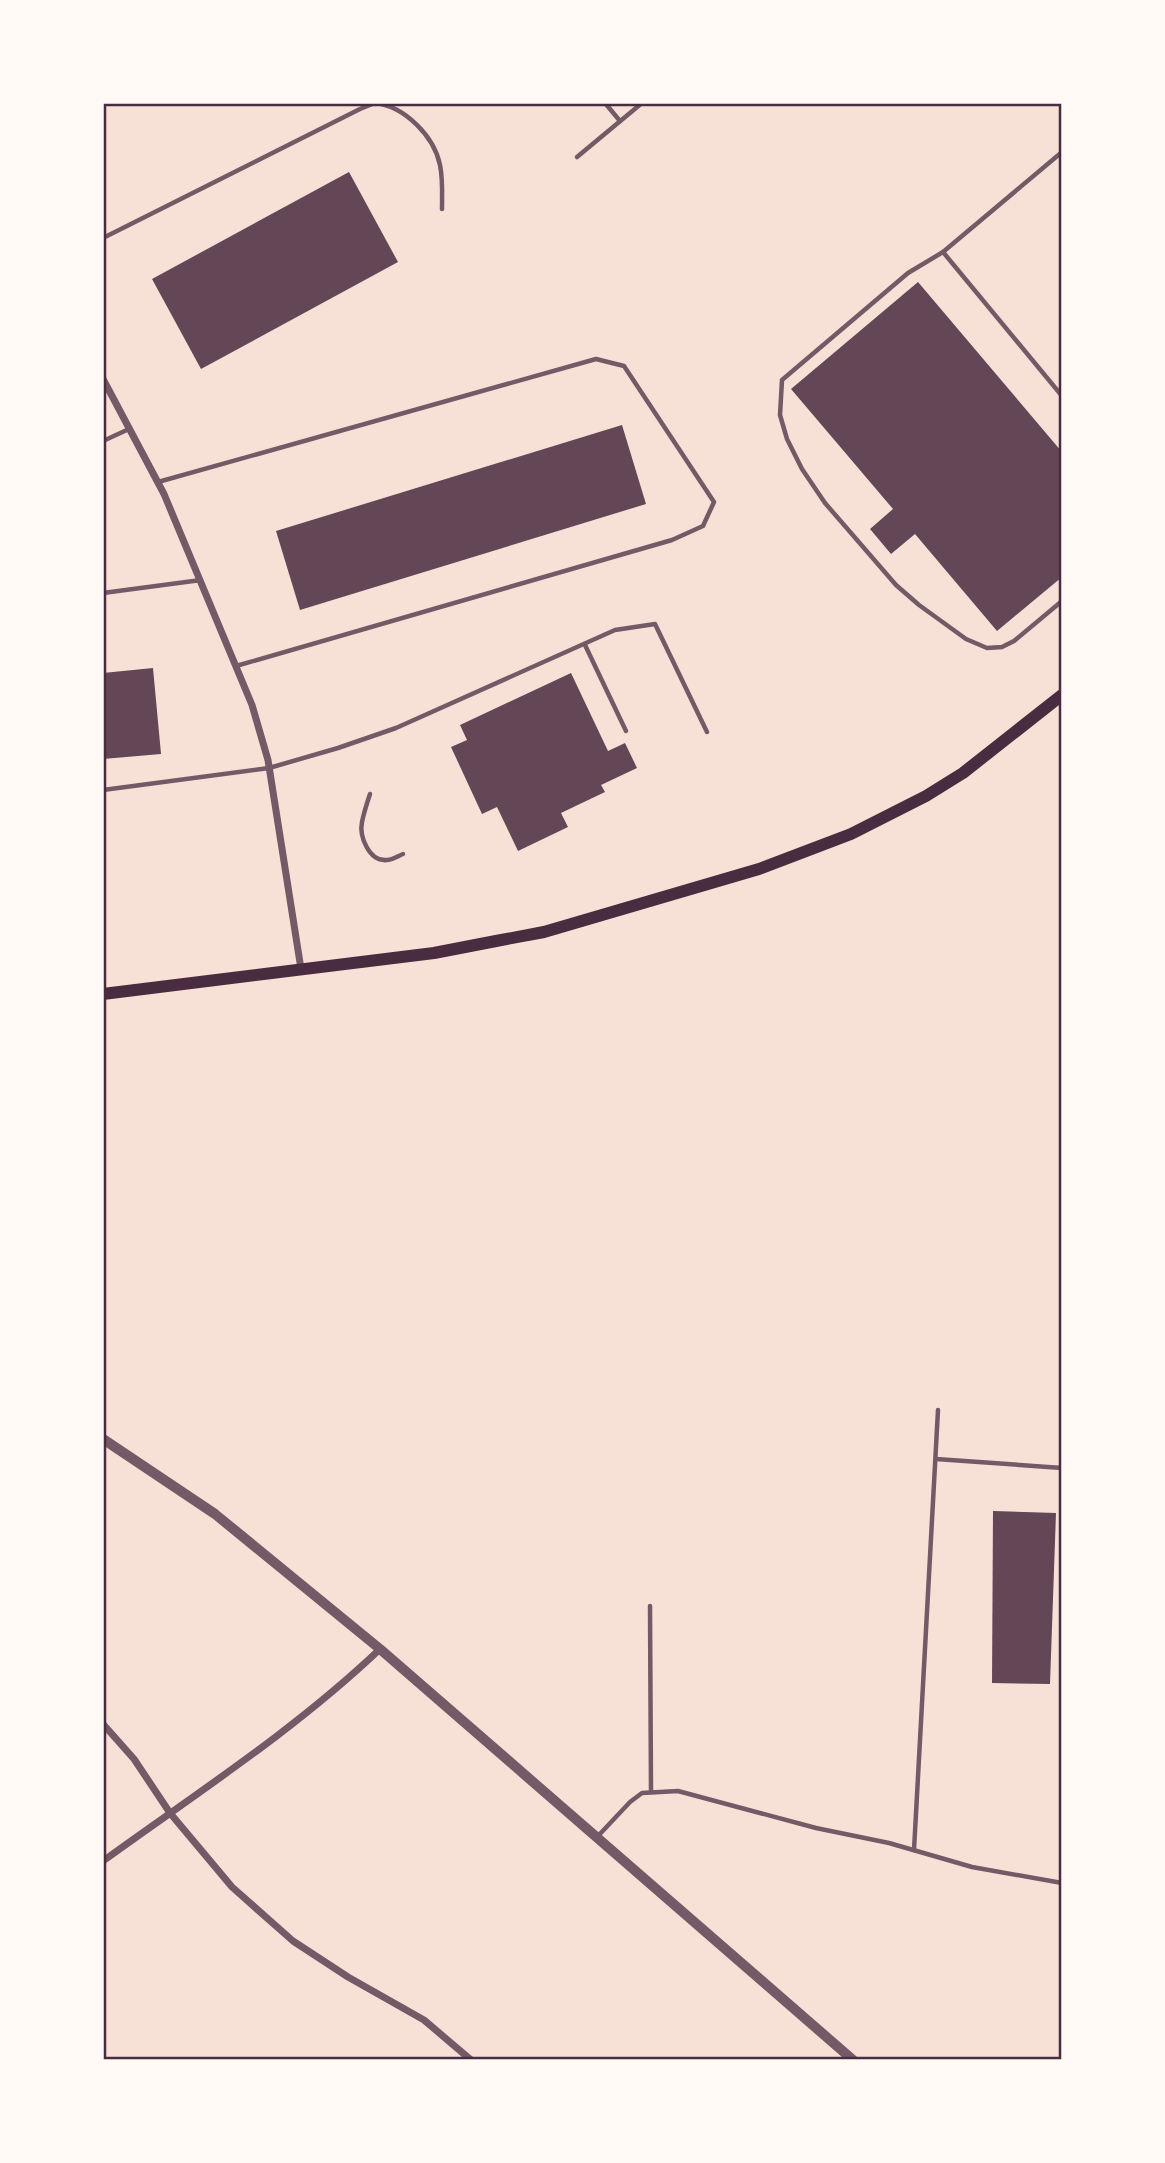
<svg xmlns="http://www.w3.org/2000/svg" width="1165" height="2163" font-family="'PT Sans Narrow',sans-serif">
<rect width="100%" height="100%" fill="#f7e1d7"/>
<g fill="#644757">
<polygon points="349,172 398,262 201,369 152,279"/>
<polygon points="918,282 1062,452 1062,577 997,631 915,534 891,554 870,529 893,509 791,389"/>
<polygon points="622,425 646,504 300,610 276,531"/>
<polygon points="153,668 161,754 103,759 103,673"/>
<polygon points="571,673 608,751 625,743 637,768 601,785 605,792 561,813 568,827 518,851 497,807 482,814 451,747 467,740 460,725"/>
<polygon points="993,1511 1056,1513 1050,1684 992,1683"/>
</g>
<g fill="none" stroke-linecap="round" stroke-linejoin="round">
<g stroke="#755966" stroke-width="4.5">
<path d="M376,103C405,107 434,136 440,165C443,179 442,194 442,209"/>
<polyline points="605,103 620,121"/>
<polyline points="1062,152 943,252 908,273 782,380 780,415 787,439 802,469 825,503 896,585 919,605 966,639 987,648 1002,647 1014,641 1062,601"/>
<polyline points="577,157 642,103"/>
<polyline points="103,238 360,109 375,103"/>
<polyline points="943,252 1062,396"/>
<polyline points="103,441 129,429"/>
<polyline points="158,482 596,359 624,366 714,502 703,526 672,540 236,666"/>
<polyline points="103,593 201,580"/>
<polyline points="585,645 626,731"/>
<polyline points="103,790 269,768 338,748 396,728 615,630 655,624 707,732"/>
<path d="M370,794C367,803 364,812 362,822C359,836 369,862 387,860C392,860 398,856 403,854"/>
<polyline points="936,1459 1062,1468"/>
<polyline points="650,1606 651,1791"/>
<polyline points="598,1836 630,1802 642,1793 678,1791 816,1828 889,1843 972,1867 1062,1883"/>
<polyline points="914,1850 938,1410"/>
</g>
<g stroke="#755966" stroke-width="7">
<polyline points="103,379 164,494 252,705 268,760 301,969"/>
<polyline points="103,1724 134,1759 170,1813 232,1887 293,1941 348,1977 424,2020 471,2060"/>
<path d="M103,1861C197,1793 296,1729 380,1649"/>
</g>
<polyline stroke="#755966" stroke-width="10" points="103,1439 215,1514 380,1649 853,2060"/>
<polyline stroke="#4a2c40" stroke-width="12" points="103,994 434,953 496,941 544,932 759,869 851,834 926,796 963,773 1062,695"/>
</g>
<rect width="1165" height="2163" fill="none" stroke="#fffaf5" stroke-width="210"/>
<rect x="105" y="105" width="955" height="1953" fill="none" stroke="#4a2c40" stroke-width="2.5"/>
</svg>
